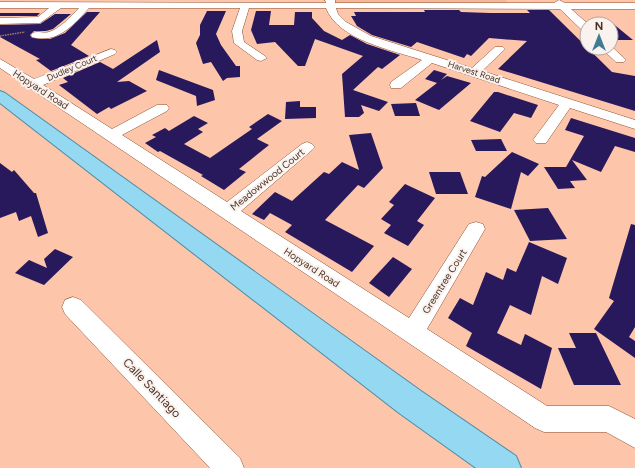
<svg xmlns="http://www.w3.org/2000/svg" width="635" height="468" font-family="Figtree,sans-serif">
<rect width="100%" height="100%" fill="#fdc5a9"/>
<polygon fill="#f6b89b" points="336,0 506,0 509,3 336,3"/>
<g fill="#28185c">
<polygon points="424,10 459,10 461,12 490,13 530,13 527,10 549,10 612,72 635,76 635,111 498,69 527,41 489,38 471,56 467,54 464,58 417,42 411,47 372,35 357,26 351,16 356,16 354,12 425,12"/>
<polygon points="207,11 226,11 216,34 221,45 236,66 240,66 240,77 227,78 223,81 211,62 203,64 196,43 200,35 200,25"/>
<polygon points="256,11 271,11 269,25 294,25 295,12 312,12 312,18 324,31 342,40 350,35 367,44 400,55 382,69 378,67 353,90 388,102 379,111 361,105 364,113 359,117 345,117 342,74 363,56 315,39 305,66 298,66 275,42 257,44 251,30"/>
<polygon points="87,12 100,12 71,45 89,56 51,71 36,60 40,59 0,37 0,25 40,24 55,14 71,14 53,29 46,31 34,31 30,35 32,38 50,39 65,33"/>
<polygon points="0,13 40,13 37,16 0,16"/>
<polygon points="611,22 633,40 611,40"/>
<polygon points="157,40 160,52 117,82 129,81 147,91 111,109 109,107 97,114 59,85 68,82 63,78 100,62 113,69"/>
<polygon points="159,70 213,90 215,100 197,106 196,96 156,80"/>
<polygon points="434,70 447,74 441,80 447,76 471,83 439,110 415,100 437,83 425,79"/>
<polygon points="494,92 498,92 538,105 531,118 514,113 500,132 470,121"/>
<polygon points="300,101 300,107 316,107 316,118 285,119 286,102"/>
<polygon points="416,103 420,116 395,116 391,104"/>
<polygon points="268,114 282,121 257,139 269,145 239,169 246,172 224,190 201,176 203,175 160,151 158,152 145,143 156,137 152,135 165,128 169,131 194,116 208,123 198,129 203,132 184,144 210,158 252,129 249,127"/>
<polygon points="571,118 635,138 635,152 615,146 601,172 572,160 587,180 570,181 575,188 558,189 544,167 566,167 584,136 565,130"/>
<polygon points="371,133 383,168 364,188 358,185 325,220 374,246 352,272 285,232 292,225 270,213 264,220 252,214 275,192 292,201 324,172 329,174 342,162 359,170 349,135"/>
<polygon points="501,139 507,151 476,151 471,140"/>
<polygon points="512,152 539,164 528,176 521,172 511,209 475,197 482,176 485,177"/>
<polygon points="0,163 12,172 14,170 34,193 36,193 48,233 38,237 31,216 19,221 16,212 0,218"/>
<polygon points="429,172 460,172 468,194 436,194"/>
<polygon points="405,184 435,198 417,221 424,225 408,246 384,233 391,225 381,219 394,205 389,202"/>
<polygon points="548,208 567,239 530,241 514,210"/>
<polygon points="631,224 635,225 635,327 629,337 635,341 635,358 594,329 614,301 609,298"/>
<polygon points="529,242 567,258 558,284 542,276 531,315 510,305 497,333 521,345 525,334 552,348 541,389 466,346 472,333 448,318 460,298 473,305 486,272 503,280 507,268 516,272"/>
<polygon points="55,249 73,257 44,285 15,273 29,260 47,268 44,259"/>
<polygon points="393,257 412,269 389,297 369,283"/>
<polygon points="569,333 596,333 621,385 574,385 558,348 576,348"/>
</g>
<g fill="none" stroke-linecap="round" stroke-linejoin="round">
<g stroke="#8d502f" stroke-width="1">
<g id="minor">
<path d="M325,0H335V3H554L559,0L565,3H635V9H571L588,24L587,32L583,31L560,9L336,8L338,14L346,22L371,36L472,68L495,47H503L505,49L503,51L482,71L635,120V129L570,108L546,143H536L533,140L559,105L432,63L401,88H391L390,85L391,82L422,60C392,50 338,40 326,8H249L242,31L244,42L265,56L267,58L261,61L257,60L234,43L232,31L240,8H89C73,25 58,44 32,37L31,35C35,29 42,34 49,32C61,28 70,17 79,8H61L40,23L0,24V18L38,17L49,8H0V2L326,3Z"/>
<polygon points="611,46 626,60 624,62 616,62 601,48 611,48"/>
<polygon points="111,49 115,50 117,52 115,54 43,85 112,129 157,105 167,105 169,108 167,111 122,135 227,202 302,144 307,142 312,144 315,147 312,150 241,211 409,318 469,224 476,222 483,224 485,229 427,329 547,406 609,406 635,419 635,448 606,432 544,432 535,428 0,68 0,59 34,79"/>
<polygon points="73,297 81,300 240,458 244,468 210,468 65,314 62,307 65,300"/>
</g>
</g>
<g stroke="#4d8ca4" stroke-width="2">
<polygon id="major" points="0,91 5,93 421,391 516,456 521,468 476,468 399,413 0,103"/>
</g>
<polyline stroke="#a87e68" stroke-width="1.5" stroke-dasharray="1.5 1" stroke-linecap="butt" points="0,36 25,32"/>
<use href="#minor" fill="#fff" fill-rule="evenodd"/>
<use href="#major" fill="#95d8f2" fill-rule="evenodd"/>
</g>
<g text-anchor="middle" stroke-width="4" stroke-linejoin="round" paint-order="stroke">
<g font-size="9" fill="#4c3022" stroke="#f9f2ee">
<text transform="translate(72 68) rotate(-23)" y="3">Dudley Court</text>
<text transform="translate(474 72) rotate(18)" y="3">Harvest Road</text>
</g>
<g font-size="10" fill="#4c3022" stroke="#f9f2ee">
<text transform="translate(41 89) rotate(33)" y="4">Hopyard Road</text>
<text transform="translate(267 179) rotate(-39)" y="4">Meadowwood Court</text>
<text transform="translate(312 267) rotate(33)" y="4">Hopyard Road</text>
<text transform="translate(444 281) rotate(-58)" y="4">Greentree Court</text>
</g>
<g font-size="12" fill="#4c3022" stroke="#f9f2ee">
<text transform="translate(152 388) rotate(46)" y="4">Calle Santiago</text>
</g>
</g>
<g transform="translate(599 36)"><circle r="19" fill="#f9f2ee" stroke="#b4a49c"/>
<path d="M0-3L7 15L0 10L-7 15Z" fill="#407b93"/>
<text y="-6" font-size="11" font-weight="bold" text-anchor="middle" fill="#4c3022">N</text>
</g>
</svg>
